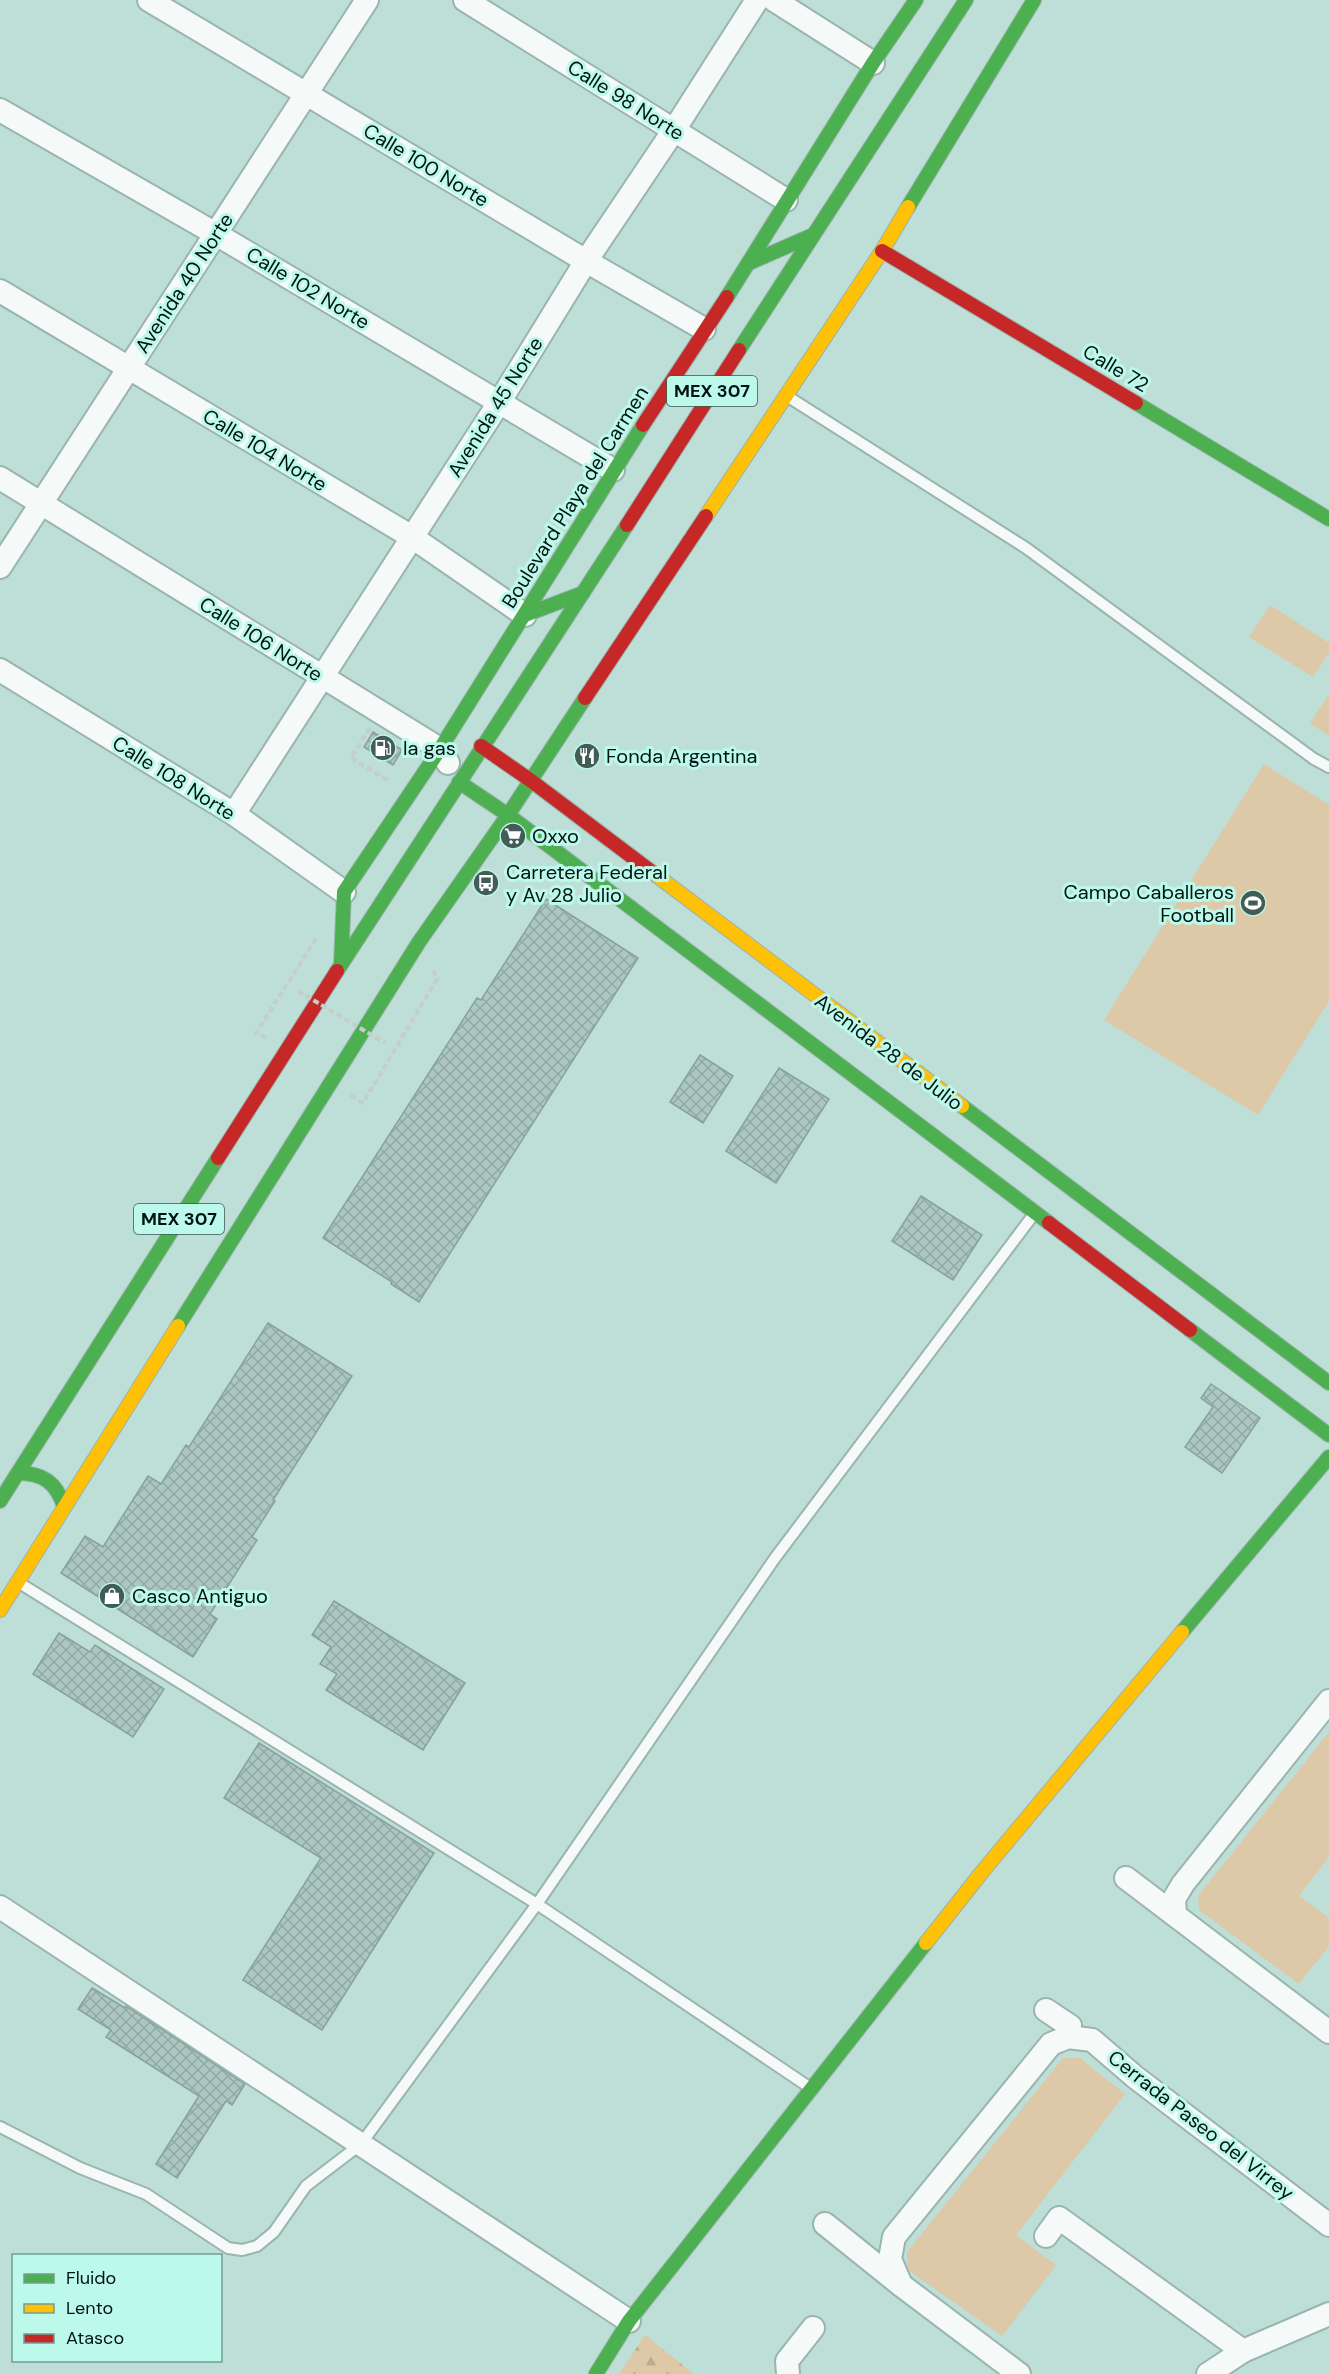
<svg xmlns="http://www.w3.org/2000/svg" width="1329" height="2374" font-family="'DM Sans',sans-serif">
<defs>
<pattern id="forest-firs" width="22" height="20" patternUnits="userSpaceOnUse" patternTransform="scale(1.5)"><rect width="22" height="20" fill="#ddc8a8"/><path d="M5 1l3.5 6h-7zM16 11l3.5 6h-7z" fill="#bcab90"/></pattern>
<pattern id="building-cross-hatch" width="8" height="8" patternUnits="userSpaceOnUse" patternTransform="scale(1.5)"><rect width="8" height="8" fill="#acc6c2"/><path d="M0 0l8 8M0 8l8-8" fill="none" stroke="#92a9a6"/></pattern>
</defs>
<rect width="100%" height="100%" fill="#bddfd7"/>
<g fill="#ddc8a8">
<polygon points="1270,605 1329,643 1329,653 1313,677 1249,637"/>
<polygon points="1329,694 1329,736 1310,723"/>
<polygon points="1264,764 1329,805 1329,1001 1258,1115 1104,1020"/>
<polygon points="1329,1732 1329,1857 1299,1896 1329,1918 1329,1946 1299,1984 1199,1910 1198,1896"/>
<polygon points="1063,2058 1080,2058 1125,2094 1016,2235 1056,2265 1002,2336 908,2270 907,2252"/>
</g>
<polygon fill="url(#forest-firs)" points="645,2335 690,2371 693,2374 619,2374"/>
<g fill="url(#building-cross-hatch)" stroke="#87a19f" stroke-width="1.5">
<polygon points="373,732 402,750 393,765 364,747"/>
<polygon points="546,899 638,958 419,1302 391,1284 392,1282 323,1238 477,998 481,1000"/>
<polygon points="700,1055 733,1076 703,1123 670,1102"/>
<polygon points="779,1068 829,1099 776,1183 726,1151"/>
<polygon points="921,1196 982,1235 953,1280 892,1241"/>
<polygon points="268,1323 352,1376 273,1500 275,1501 252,1537 257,1540 210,1614 217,1619 193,1657 61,1573 85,1536 103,1547 148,1476 161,1484 186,1445 189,1447"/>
<polygon points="1211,1384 1260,1418 1222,1473 1185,1447 1213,1407 1201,1398"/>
<polygon points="334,1601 465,1683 423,1750 326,1690 337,1674 320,1664 331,1647 312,1635"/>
<polygon points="59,1633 90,1652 95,1645 164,1689 133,1737 33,1674"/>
<polygon points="259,1743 434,1853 322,2030 243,1980 321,1858 224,1798"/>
<polygon points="92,1988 125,2008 126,2006 245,2084 232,2105 226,2101 177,2178 156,2164 199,2096 106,2037 111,2030 78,2009"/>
</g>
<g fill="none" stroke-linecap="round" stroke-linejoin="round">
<g stroke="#9ab4ae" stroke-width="14">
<g id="lane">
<polyline points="790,398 1026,548 1314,759 1329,767"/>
<polyline points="21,1584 537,1904 809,2087"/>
<polyline points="0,2127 80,2168 146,2194 228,2248 242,2250 257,2246 274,2232 306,2186 361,2144 537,1904 775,1558 1034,1214"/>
</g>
</g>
<g stroke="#9ab4ae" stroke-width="26">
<g id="street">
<polyline points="149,0 586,261 704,329"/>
<polyline points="465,0 786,200"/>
<polyline points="774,0 873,63"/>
<polyline points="0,110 216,234 613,470"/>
<polyline points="0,291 412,537 525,615"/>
<polyline points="0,478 440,749 448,763"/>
<polyline points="0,567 367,0"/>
<polyline points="0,670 234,814 344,892"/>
<polyline points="234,814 500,401 586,261 674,130 757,0"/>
<polyline points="1126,1878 1329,2032"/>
<polyline points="0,1907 629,2321"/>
<polyline points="1175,1914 1174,1899 1183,1884 1329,1701"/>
<polyline points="1046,2010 1070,2026 1068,2037"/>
<polyline points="825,2224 901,2285 1019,2374"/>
<polyline points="1046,2236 1059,2218 1243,2351"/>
<polyline points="901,2285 890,2259 894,2237 1051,2044 1068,2037 1092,2040 1135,2077 1329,2225"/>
<polyline points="788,2374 787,2361 813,2328"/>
<polyline points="1208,2374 1243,2351 1329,2314"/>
</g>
</g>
<g stroke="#9ab4ae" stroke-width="16">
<g id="fast">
<polyline points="908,207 1034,0"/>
<polyline points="749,263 813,235"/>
<polyline points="727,297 873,63 916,0"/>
<polyline points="739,350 966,0"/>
<polyline points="1136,403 1329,519"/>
<polyline points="525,615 583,593"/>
<polyline points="459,782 508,815 1049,1223"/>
<polyline points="341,964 344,892 440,749 643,425"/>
<polyline points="337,971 627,525"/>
<polyline points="962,1106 1329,1383"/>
<polyline points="178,1326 419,942 508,815 585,698"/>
<polyline points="1190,1330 1329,1435"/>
<path d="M18,1473C43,1473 57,1483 64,1507"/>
<polyline points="0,1501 218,1158"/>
<polyline points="1182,1632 1329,1457"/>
<polyline points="596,2374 629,2321 926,1943"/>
</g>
</g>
<g stroke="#9ab4ae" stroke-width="16">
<g id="slow">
<polyline points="706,516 882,251 908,207"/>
<polyline points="656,875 962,1106"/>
<polyline points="0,1610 178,1326"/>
<polyline points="926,1943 982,1872 1182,1632"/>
</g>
</g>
<g stroke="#9ab4ae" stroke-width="16">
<g id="jam">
<polyline points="882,251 1136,403"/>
<polyline points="643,425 727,297"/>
<polyline points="627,525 739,350"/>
<polyline points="585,698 706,516"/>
<polyline points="481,746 530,780 656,875"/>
<polyline points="218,1158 337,971"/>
<polyline points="1049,1223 1190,1330"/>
</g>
</g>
<g stroke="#c4cecc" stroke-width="4" stroke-dasharray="6 3" stroke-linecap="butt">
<polyline points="370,728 351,758 389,781"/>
<polyline points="266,1038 256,1033 317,937"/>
<polyline points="353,1095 352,1096 363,1103 437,979 432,967"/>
</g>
<use href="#lane" stroke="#f5faf9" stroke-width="10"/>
<use href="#street" stroke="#f5faf9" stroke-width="22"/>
<use href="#fast" stroke="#4caf50" stroke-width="14"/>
<use href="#slow" stroke="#ffc107" stroke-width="14"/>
<use href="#jam" stroke="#c62828" stroke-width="14"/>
<polyline stroke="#c4cecc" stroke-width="4" stroke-dasharray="6 3" stroke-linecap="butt" points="298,991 385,1043"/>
</g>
<defs>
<g id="fuel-disc" transform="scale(1.35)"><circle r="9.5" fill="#425c56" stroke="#bdf9eb"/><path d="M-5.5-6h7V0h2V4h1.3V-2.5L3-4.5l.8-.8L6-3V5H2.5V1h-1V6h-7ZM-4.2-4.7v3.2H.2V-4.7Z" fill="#fff"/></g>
<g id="restaurant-disc" transform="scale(1.35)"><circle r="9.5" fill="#425c56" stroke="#bdf9eb"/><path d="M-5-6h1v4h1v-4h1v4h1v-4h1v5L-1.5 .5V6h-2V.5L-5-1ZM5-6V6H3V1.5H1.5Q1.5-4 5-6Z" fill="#fff"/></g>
<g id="supermarket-disc" transform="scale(1.35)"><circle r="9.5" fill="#425c56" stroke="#bdf9eb"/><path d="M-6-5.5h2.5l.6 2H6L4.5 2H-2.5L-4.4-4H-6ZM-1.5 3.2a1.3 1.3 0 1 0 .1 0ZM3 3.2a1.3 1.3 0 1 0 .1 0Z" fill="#fff"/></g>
<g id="bus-disc" transform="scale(1.35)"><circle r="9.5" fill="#425c56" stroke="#bdf9eb"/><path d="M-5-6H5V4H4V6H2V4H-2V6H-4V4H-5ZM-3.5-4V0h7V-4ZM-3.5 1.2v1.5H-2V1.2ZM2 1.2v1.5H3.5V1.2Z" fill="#fff"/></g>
<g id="stadium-disc" transform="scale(1.35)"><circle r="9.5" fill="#425c56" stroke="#bdf9eb"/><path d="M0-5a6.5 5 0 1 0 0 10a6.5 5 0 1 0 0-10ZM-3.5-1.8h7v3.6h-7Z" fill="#fff"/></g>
<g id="shop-disc" transform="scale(1.35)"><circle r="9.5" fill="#425c56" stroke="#bdf9eb"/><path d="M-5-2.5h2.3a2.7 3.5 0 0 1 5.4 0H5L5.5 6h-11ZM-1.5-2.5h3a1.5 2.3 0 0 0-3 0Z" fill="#fff"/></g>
</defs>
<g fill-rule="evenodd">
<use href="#fuel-disc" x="383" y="748"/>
<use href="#restaurant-disc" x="587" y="756"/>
<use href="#supermarket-disc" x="513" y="836"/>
<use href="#bus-disc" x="486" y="883"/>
<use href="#stadium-disc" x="1253" y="903"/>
<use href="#shop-disc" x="112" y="1596"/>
</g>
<g text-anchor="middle" stroke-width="6" stroke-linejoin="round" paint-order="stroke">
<g fill="#bdf9eb" stroke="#395952" stroke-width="1.5">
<rect x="667" y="376" width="90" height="30" rx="4.5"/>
<rect x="134" y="1204" width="90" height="30" rx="4.5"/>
</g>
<g font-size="18" font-weight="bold" fill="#001511">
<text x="712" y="397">MEX 307</text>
<text x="179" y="1225">MEX 307</text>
</g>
<g font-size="20" fill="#001511" stroke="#bdf9eb">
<text transform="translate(626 100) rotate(32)" y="7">Calle 98 Norte</text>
<text transform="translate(426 165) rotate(31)" y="7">Calle 100 Norte</text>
<text transform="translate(184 283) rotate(-57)" y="7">Avenida 40 Norte</text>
<text transform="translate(308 288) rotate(31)" y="7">Calle 102 Norte</text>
<text transform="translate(1116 368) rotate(31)" y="7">Calle 72</text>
<text transform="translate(495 407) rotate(-58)" y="7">Avenida 45 Norte</text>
<text transform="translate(265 450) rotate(31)" y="7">Calle 104 Norte</text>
<text transform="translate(575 497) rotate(-58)" y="7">Boulevard Playa del Carmen</text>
<text transform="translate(261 639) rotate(32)" y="7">Calle 106 Norte</text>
<text transform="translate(174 778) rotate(32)" y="7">Calle 108 Norte</text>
<text transform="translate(889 1052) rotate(37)" y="7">Avenida 28 de Julio</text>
<text transform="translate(1201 2125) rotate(38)" y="7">Cerrada Paseo del Virrey</text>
</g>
<g font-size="20" fill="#001511" stroke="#bdf9eb" text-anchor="start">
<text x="403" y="755">la gas</text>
<text x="606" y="763">Fonda Argentina</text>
<text x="532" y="843">Oxxo</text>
<text x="506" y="879">Carretera Federal<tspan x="506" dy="23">y Av 28 Julio</tspan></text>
<text x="1234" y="899" text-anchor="end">Campo Caballeros<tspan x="1234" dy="23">Football</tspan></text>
<text x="132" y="1603">Casco Antiguo</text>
</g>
</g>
<rect x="12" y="2254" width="210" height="108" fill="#bdf9eb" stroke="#719e94" stroke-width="1.5"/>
<rect x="24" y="2274" width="30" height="9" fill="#4caf50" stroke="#719e94" stroke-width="1.5"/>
<text x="66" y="2284" font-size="18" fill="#001511">Fluido</text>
<rect x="24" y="2304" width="30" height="9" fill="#ffc107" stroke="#719e94" stroke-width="1.5"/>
<text x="66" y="2314" font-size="18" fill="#001511">Lento</text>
<rect x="24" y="2334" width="30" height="9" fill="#c62828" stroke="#719e94" stroke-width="1.5"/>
<text x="66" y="2344" font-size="18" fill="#001511">Atasco</text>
</svg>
